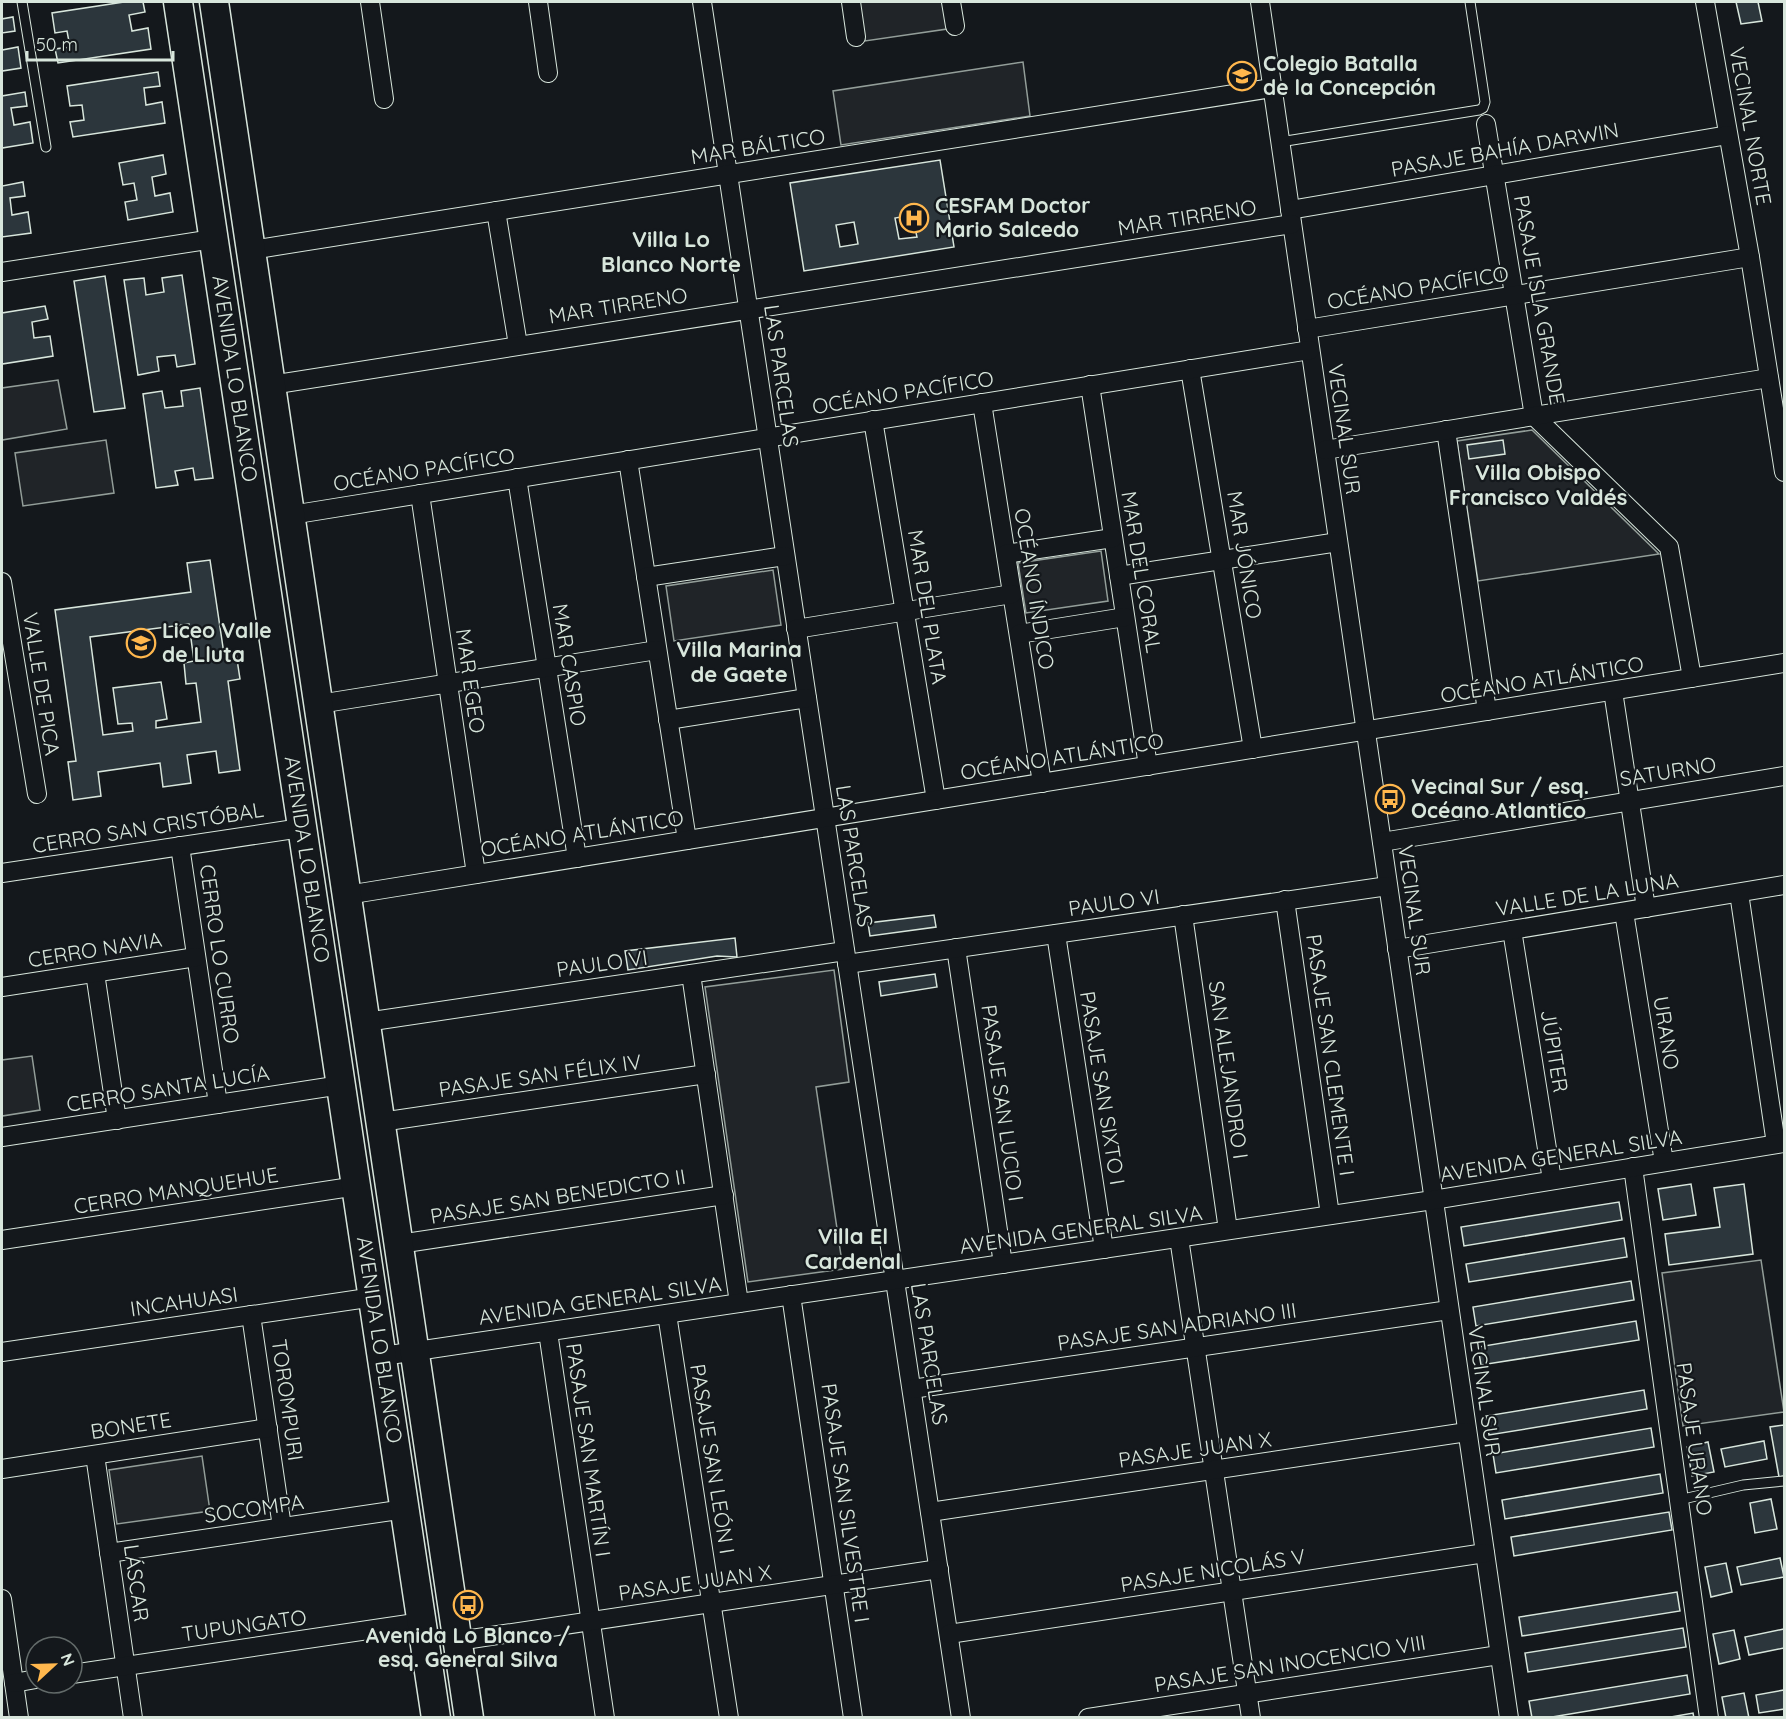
<svg xmlns="http://www.w3.org/2000/svg" width="1786" height="1719" font-family="Quicksand,sans-serif">
<rect width="100%" height="100%" fill="#14181c"/>
<g fill="#202428" stroke="#939e99" stroke-width="1.5">
<polygon points="859,2 943,2 947,29 865,41"/>
<polygon points="1023,62 1030,116 841,145 833,91"/>
<polygon points="58,380 67,429 2,440 2,388"/>
<polygon points="1532,430 1659,554 1478,581 1457,441"/>
<polygon points="106,440 114,493 23,506 15,453"/>
<polygon points="1101,551 1108,601 1026,613 1018,563"/>
<polygon points="773,570 781,625 674,641 666,586"/>
<polygon points="834,970 849,1082 816,1087 843,1269 748,1282 705,987"/>
<polygon points="32,1056 40,1110 2,1116 2,1060"/>
<polygon points="1761,1260 1784,1412 1683,1426 1662,1273"/>
<polygon points="202,1456 210,1511 117,1524 109,1470"/>
</g>
<g fill="#2c363c" stroke="#d8e6dc" stroke-width="1.5" fill-rule="evenodd">
<polygon points="124,2 143,2 145,12 129,15 132,31 148,28 151,49 58,63 55,49 70,47 67,31 55,33 52,13"/>
<polygon points="1736,2 1758,2 1762,21 1741,24"/>
<polygon points="13,17 15,31 2,33 2,19"/>
<polygon points="18,47 21,68 2,71 2,48 2,50"/>
<polygon points="158,72 160,86 144,88 146,105 162,102 165,123 73,137 70,122 84,120 82,105 70,106 67,86"/>
<polygon points="25,92 27,106 11,108 14,125 30,122 33,143 2,148 2,96"/>
<polygon points="163,155 166,174 152,177 155,196 170,193 173,212 128,220 125,202 137,200 134,183 123,185 119,163"/>
<path d="M940,160L954,247L804,271L790,183ZM912,215L917,237L899,239L895,218ZM854,222L858,244L840,247L836,225Z"/>
<polygon points="23,182 25,196 10,198 12,215 28,212 31,233 2,237 2,186"/>
<polygon points="182,275 195,364 177,367 175,355 157,357 159,371 138,375 124,280 144,278 146,295 164,292 162,278"/>
<polygon points="105,276 125,408 94,412 74,281"/>
<polygon points="45,306 48,319 32,322 34,338 50,336 53,356 2,364 2,313"/>
<polygon points="200,388 213,478 195,480 193,468 175,471 178,485 156,488 143,394 162,391 165,408 183,406 181,391"/>
<polygon points="1503,440 1505,454 1469,459 1467,445"/>
<path d="M210,560L224,654L236,653L240,679L228,681L240,770L219,773L216,751L187,755L191,783L163,787L160,763L98,772L101,796L73,800L68,762L76,761L55,610L191,592L187,563ZM189,624L194,661L184,663L186,684L196,683L201,722L156,728V721L167,719L161,682L113,688L118,724L132,723L133,731L103,735L90,637Z"/>
<polygon points="934,915 936,927 870,936 868,923"/>
<polygon points="735,938 737,957 717,956 628,970 625,951"/>
<polygon points="935,974 937,987 881,996 879,982"/>
<polygon points="1691,1184 1696,1215 1663,1220 1658,1189"/>
<polygon points="1744,1184 1753,1254 1669,1265 1665,1234 1720,1227 1714,1188"/>
<polygon points="1619,1202 1622,1220 1464,1246 1461,1227"/>
<polygon points="1624,1238 1627,1257 1469,1282 1466,1264"/>
<polygon points="1631,1281 1634,1300 1476,1326 1473,1307"/>
<polygon points="1636,1321 1639,1340 1481,1365 1478,1347"/>
<polygon points="1644,1390 1647,1409 1489,1435 1486,1416"/>
<polygon points="1784,1425 1784,1476 1779,1477 1770,1427"/>
<polygon points="1651,1428 1654,1447 1496,1473 1493,1454"/>
<polygon points="1764,1441 1767,1459 1725,1467 1721,1449"/>
<polygon points="1708,1442 1714,1472 1692,1476 1687,1447"/>
<polygon points="1660,1474 1663,1493 1505,1519 1502,1500"/>
<polygon points="1771,1499 1777,1529 1755,1533 1750,1503"/>
<polygon points="1669,1512 1672,1530 1514,1556 1511,1537"/>
<polygon points="1780,1558 1784,1577 1741,1585 1737,1567"/>
<polygon points="1726,1563 1732,1592 1711,1597 1705,1567"/>
<polygon points="1677,1592 1680,1611 1522,1636 1519,1617"/>
<polygon points="1683,1628 1686,1647 1528,1672 1525,1653"/>
<polygon points="1784,1629 1784,1648 1749,1655 1745,1637"/>
<polygon points="1734,1630 1740,1659 1719,1664 1713,1634"/>
<polygon points="1687,1675 1690,1694 1546,1718 1532,1718 1529,1701"/>
<polygon points="1784,1690 1784,1709 1759,1713 1756,1695"/>
<polygon points="1744,1693 1749,1718 1726,1718 1722,1697"/>
<polygon points="1693,1713 1694,1718 1665,1718"/>
</g>
<g fill="none" stroke-linecap="round" stroke-linejoin="round">
<g stroke="#d8e6dc" stroke-width="11">
<g id="lane">
<polyline points="22,2 46,147"/>
<polyline points="1280,142 1479,110 1483,108 1485,102 1470,2"/>
<polyline points="1679,1500 1743,1485 1784,1481"/>
</g>
</g>
<g stroke="#d8e6dc" stroke-width="20">
<g id="street">
<polyline points="370,2 384,99"/>
<polyline points="538,2 548,73"/>
<polyline points="702,2 961,1718"/>
<polyline points="851,2 856,37"/>
<polyline points="951,2 955,26"/>
<polyline points="1260,2 1509,1718"/>
<polyline points="1705,2 1750,257 1784,472"/>
<polyline points="1486,124 1534,416 1669,547 1692,678"/>
<polyline points="1290,210 1728,135"/>
<polyline points="496,211 518,345"/>
<polyline points="251,250 1272,88"/>
<polyline points="2,272 213,239"/>
<polyline points="1307,329 1750,257"/>
<polyline points="1190,369 1253,749"/>
<polyline points="271,385 1292,224"/>
<polyline points="1090,385 1148,766"/>
<polyline points="982,403 1042,783"/>
<polyline points="873,420 936,800"/>
<polyline points="1446,430 1487,711"/>
<polyline points="1325,450 1769,378"/>
<polyline points="628,460 687,840"/>
<polyline points="517,478 577,858"/>
<polyline points="420,494 476,874"/>
<polyline points="291,515 1310,350"/>
<polyline points="1006,554 1113,538"/>
<polyline points="1119,576 1338,542"/>
<polyline points="646,577 785,556"/>
<polyline points="2,582 37,794"/>
<polyline points="796,629 1012,594"/>
<polyline points="1019,634 1125,617"/>
<polyline points="1613,691 1646,908"/>
<polyline points="319,704 657,650"/>
<polyline points="668,720 807,698"/>
<polyline points="1382,842 1784,776"/>
<polyline points="180,846 218,1104"/>
<polyline points="2,873 301,828"/>
<polyline points="1739,893 1776,1144"/>
<polyline points="347,895 1784,663"/>
<polyline points="1285,900 1330,1215"/>
<polyline points="1624,912 1664,1162"/>
<polyline points="1183,915 1228,1230"/>
<polyline points="1512,930 1552,1180"/>
<polyline points="1056,934 1104,1249"/>
<polyline points="956,948 1003,1264"/>
<polyline points="1397,949 1784,885"/>
<polyline points="847,964 1388,886"/>
<polyline points="95,973 117,1120"/>
<polyline points="691,974 739,1303"/>
<polyline points="2,987 196,957"/>
<polyline points="366,1022 845,951"/>
<polyline points="381,1122 706,1074"/>
<polyline points="2,1137 341,1085"/>
<polyline points="1633,1167 1709,1718"/>
<polyline points="1179,1238 1251,1718"/>
<polyline points="2,1240 357,1186"/>
<polyline points="399,1244 724,1195"/>
<polyline points="791,1295 853,1718"/>
<polyline points="667,1314 729,1718"/>
<polyline points="251,1315 282,1527"/>
<polyline points="548,1332 605,1718"/>
<polyline points="2,1352 374,1297"/>
<polyline points="383,1356 1433,1200 1784,1143"/>
<polyline points="912,1389 1449,1310"/>
<polyline points="95,1455 133,1718"/>
<polyline points="2,1469 268,1428"/>
<polyline points="930,1512 1467,1432"/>
<polyline points="109,1553 405,1509"/>
<polyline points="2,1599 19,1718"/>
<polyline points="949,1634 1485,1553"/>
<polyline points="458,1641 939,1569"/>
<polyline points="72,1674 422,1622"/>
<polyline points="14,1683 36,1679"/>
<polyline points="1088,1718 1499,1655"/>
</g>
</g>
<g stroke="#d8e6dc" stroke-width="31">
<g id="primary">
<path id="s1" d="M178,2L436,1718"/>
<polyline points="214,2 469,1718"/>
</g>
</g>
<use href="#lane" stroke="#14181c" stroke-width="9"/>
<use href="#street" stroke="#14181c" stroke-width="18"/>
<use href="#primary" stroke="#14181c" stroke-width="28"/>
</g>
<defs>
<g id="school-ring" transform="scale(1.5)"><circle r="9.5" fill="#14181c" stroke="#ffb74d" stroke-width="1.5"/><path d="M0-5L7-2L0 1L-7-2ZM-4 1L0 2.5L4 1V4Q0 6-4 4Z" fill="#ffb74d"/></g>
<g id="hospital-ring" transform="scale(1.5)"><circle r="9.5" fill="#14181c" stroke="#ffb74d" stroke-width="1.5"/><path d="M-5-5h3v3.5h4V-5h3V5h-3V1.5h-4V5h-3Z" fill="#ffb74d"/></g>
<g id="bus-ring" transform="scale(1.5)"><circle r="9.5" fill="#14181c" stroke="#ffb74d" stroke-width="1.5"/><path d="M-5-6H5V4H4V6H2V4H-2V6H-4V4H-5ZM-3.5-4V0h7V-4ZM-3.5 1.2v1.5H-2V1.2ZM2 1.2v1.5H3.5V1.2Z" fill="#ffb74d"/></g>
</defs>
<g fill-rule="evenodd">
<use href="#school-ring" x="1242" y="76"/>
<use href="#hospital-ring" x="914" y="218"/>
<use href="#school-ring" x="141" y="643"/>
<use href="#bus-ring" x="1390" y="799"/>
<use href="#bus-ring" x="468" y="1605"/>
</g>
<g text-anchor="middle" stroke-width="4.5" stroke-linejoin="round" paint-order="stroke">
<g font-size="21" font-weight="bold" fill="#d8e6dc" stroke="#14181c" text-anchor="start">
<text x="1263" y="71">Colegio Batalla<tspan x="1263" dy="24">de la Concepción</tspan></text>
<text x="935" y="213">CESFAM Doctor<tspan x="935" dy="24">Mario Salcedo</tspan></text>
<text x="162" y="638">Liceo Valle<tspan x="162" dy="24">de Lluta</tspan></text>
<text x="1411" y="794">Vecinal Sur / esq.<tspan x="1411" dy="24">Océano Atlantico</tspan></text>
<text x="468" y="1643" text-anchor="middle">Avenida Lo Blanco /<tspan x="468" dy="24">esq. General Silva</tspan></text>
</g>
<g font-size="21" fill="#d8e6dc" stroke="#14181c">
<text transform="translate(1750 126) rotate(80)" y="7">VECINAL NORTE</text>
<text transform="translate(758 147) rotate(-9)" y="7">MAR BÁLTICO</text>
<text transform="translate(1505 150) rotate(-10)" y="7">PASAJE BAHÍA DARWIN</text>
<text transform="translate(1187 218) rotate(-9)" y="7">MAR TIRRENO</text>
<text transform="translate(1418 288) rotate(-9)" y="7">OCÉANO PACÍFICO</text>
<text transform="translate(1539 300) rotate(80)" y="7">PASAJE ISLA GRANDE</text>
<text transform="translate(618 306) rotate(-9)" y="7">MAR TIRRENO</text>
<text transform="translate(781 376) rotate(82)" y="7">LAS PARCELAS</text>
<text dy="7" stroke="none"><textPath href="#s1" startOffset="381">AVENIDA LO BLANCO</textPath></text>
<text transform="translate(903 393) rotate(-9)" y="7">OCÉANO PACÍFICO</text>
<text transform="translate(1344 429) rotate(82)" y="7">VECINAL SUR</text>
<text transform="translate(424 470) rotate(-9)" y="7">OCÉANO PACÍFICO</text>
<text transform="translate(1244 555) rotate(81)" y="7">MAR JÓNICO</text>
<text transform="translate(1141 572) rotate(81)" y="7">MAR DEL CORAL</text>
<text transform="translate(1034 589) rotate(81)" y="7">OCÉANO ÍNDICO</text>
<text transform="translate(927 607) rotate(81)" y="7">MAR DEL PLATA</text>
<text transform="translate(569 665) rotate(81)" y="7">MAR CASPIO</text>
<text transform="translate(1542 680) rotate(-9)" y="7">OCÉANO ATLÁNTICO</text>
<text transform="translate(470 681) rotate(82)" y="7">MAR EGEO</text>
<text transform="translate(41 684) rotate(81)" y="7">VALLE DE PICA</text>
<text transform="translate(1062 757) rotate(-9)" y="7">OCÉANO ATLÁNTICO</text>
<text transform="translate(1668 772) rotate(-9)" y="7">SATURNO</text>
<text transform="translate(148 828) rotate(-9)" y="7">CERRO SAN CRISTÓBAL</text>
<text transform="translate(582 834) rotate(-9)" y="7">OCÉANO ATLÁNTICO</text>
<text transform="translate(854 856) rotate(81)" y="7">LAS PARCELAS</text>
<text dy="7" stroke="none"><textPath href="#s1" startOffset="867">AVENIDA LO BLANCO</textPath></text>
<text transform="translate(1587 895) rotate(-9)" y="7">VALLE DE LA LUNA</text>
<text transform="translate(1114 903) rotate(-8)" y="7">PAULO VI</text>
<text transform="translate(1414 910) rotate(82)" y="7">VECINAL SUR</text>
<text transform="translate(95 950) rotate(-9)" y="7">CERRO NAVIA</text>
<text transform="translate(219 954) rotate(82)" y="7">CERRO LO CURRO</text>
<text transform="translate(602 964) rotate(-8)" y="7">PAULO VI</text>
<text transform="translate(1666 1033) rotate(81)" y="7">URANO</text>
<text transform="translate(1554 1051) rotate(81)" y="7">JÚPITER</text>
<text transform="translate(1330 1055) rotate(82)" y="7">PASAJE SAN CLEMENTE I</text>
<text transform="translate(1228 1070) rotate(82)" y="7">SAN ALEJANDRO I</text>
<text transform="translate(540 1076) rotate(-8)" y="7">PASAJE SAN FÉLIX IV</text>
<text transform="translate(1102 1088) rotate(81)" y="7">PASAJE SAN SIXTO I</text>
<text transform="translate(168 1089) rotate(-9)" y="7">CERRO SANTA LUCÍA</text>
<text transform="translate(1002 1103) rotate(82)" y="7">PASAJE SAN LUCIO I</text>
<text transform="translate(1561 1156) rotate(-9)" y="7">AVENIDA GENERAL SILVA</text>
<text transform="translate(176 1191) rotate(-9)" y="7">CERRO MANQUEHUE</text>
<text transform="translate(558 1197) rotate(-9)" y="7">PASAJE SAN BENEDICTO II</text>
<text transform="translate(1081 1230) rotate(-8)" y="7">AVENIDA GENERAL SILVA</text>
<text transform="translate(600 1301) rotate(-8)" y="7">AVENIDA GENERAL SILVA</text>
<text transform="translate(184 1302) rotate(-8)" y="7">INCAHUASI</text>
<text transform="translate(1177 1327) rotate(-8)" y="7">PASAJE SAN ADRIANO III</text>
<text dy="7" stroke="none"><textPath href="#s1" startOffset="1353">AVENIDA LO BLANCO</textPath></text>
<text transform="translate(929 1354) rotate(81)" y="7">LAS PARCELAS</text>
<text transform="translate(1484 1391) rotate(82)" y="7">VECINAL SUR</text>
<text transform="translate(287 1400) rotate(82)" y="7">TOROMPURI</text>
<text transform="translate(131 1426) rotate(-9)" y="7">BONETE</text>
<text transform="translate(1694 1439) rotate(82)" y="7">PASAJE URANO</text>
<text transform="translate(588 1450) rotate(82)" y="7">PASAJE SAN MARTÍN I</text>
<text transform="translate(1195 1450) rotate(-8)" y="7">PASAJE JUAN X</text>
<text transform="translate(712 1459) rotate(81)" y="7">PASAJE SAN LEÓN I</text>
<text transform="translate(845 1503) rotate(82)" y="7">PASAJE SAN SILVESTRE I</text>
<text transform="translate(254 1509) rotate(-8)" y="7">SOCOMPA</text>
<text transform="translate(1213 1571) rotate(-9)" y="7">PASAJE NICOLÁS V</text>
<text transform="translate(136 1583) rotate(82)" y="7">LÁSCAR</text>
<text transform="translate(695 1583) rotate(-8)" y="7">PASAJE JUAN X</text>
<text transform="translate(244 1626) rotate(-8)" y="7">TUPUNGATO</text>
<text transform="translate(1290 1664) rotate(-9)" y="7">PASAJE SAN INOCENCIO VIII</text>
</g>
<g font-size="22" font-weight="bold" fill="#d8e6dc" stroke="#14181c">
<text x="671" y="247">Villa Lo<tspan x="671" dy="25">Blanco Norte</tspan></text>
<text x="1538" y="480">Villa Obispo<tspan x="1538" dy="25">Francisco Valdés</tspan></text>
<text x="739" y="657">Villa Marina<tspan x="739" dy="25">de Gaete</tspan></text>
<text x="853" y="1244">Villa El<tspan x="853" dy="25">Cardenal</tspan></text>
</g>
</g>
<rect width="1786" height="1719" fill="none" stroke="#d8e6dc" stroke-width="6"/>
<g transform="translate(54 1665) rotate(68)"><circle r="28" fill="#14181c" stroke="#626a69" stroke-width="1.5"/>
<path d="M0-4.5L10 22L0 15L-10 22Z" fill="#ffb74d"/>
<text y="-9" font-size="16" font-weight="bold" text-anchor="middle" fill="#d8e6dc">N</text>
</g>
<path d="M27 51v9h146v-9" fill="none" stroke="#d8e6dc" stroke-width="3"/>
<text x="36" y="51" font-size="18" fill="#d8e6dc" stroke="#14181c" stroke-width="4.5" paint-order="stroke">50 m</text>
</svg>
